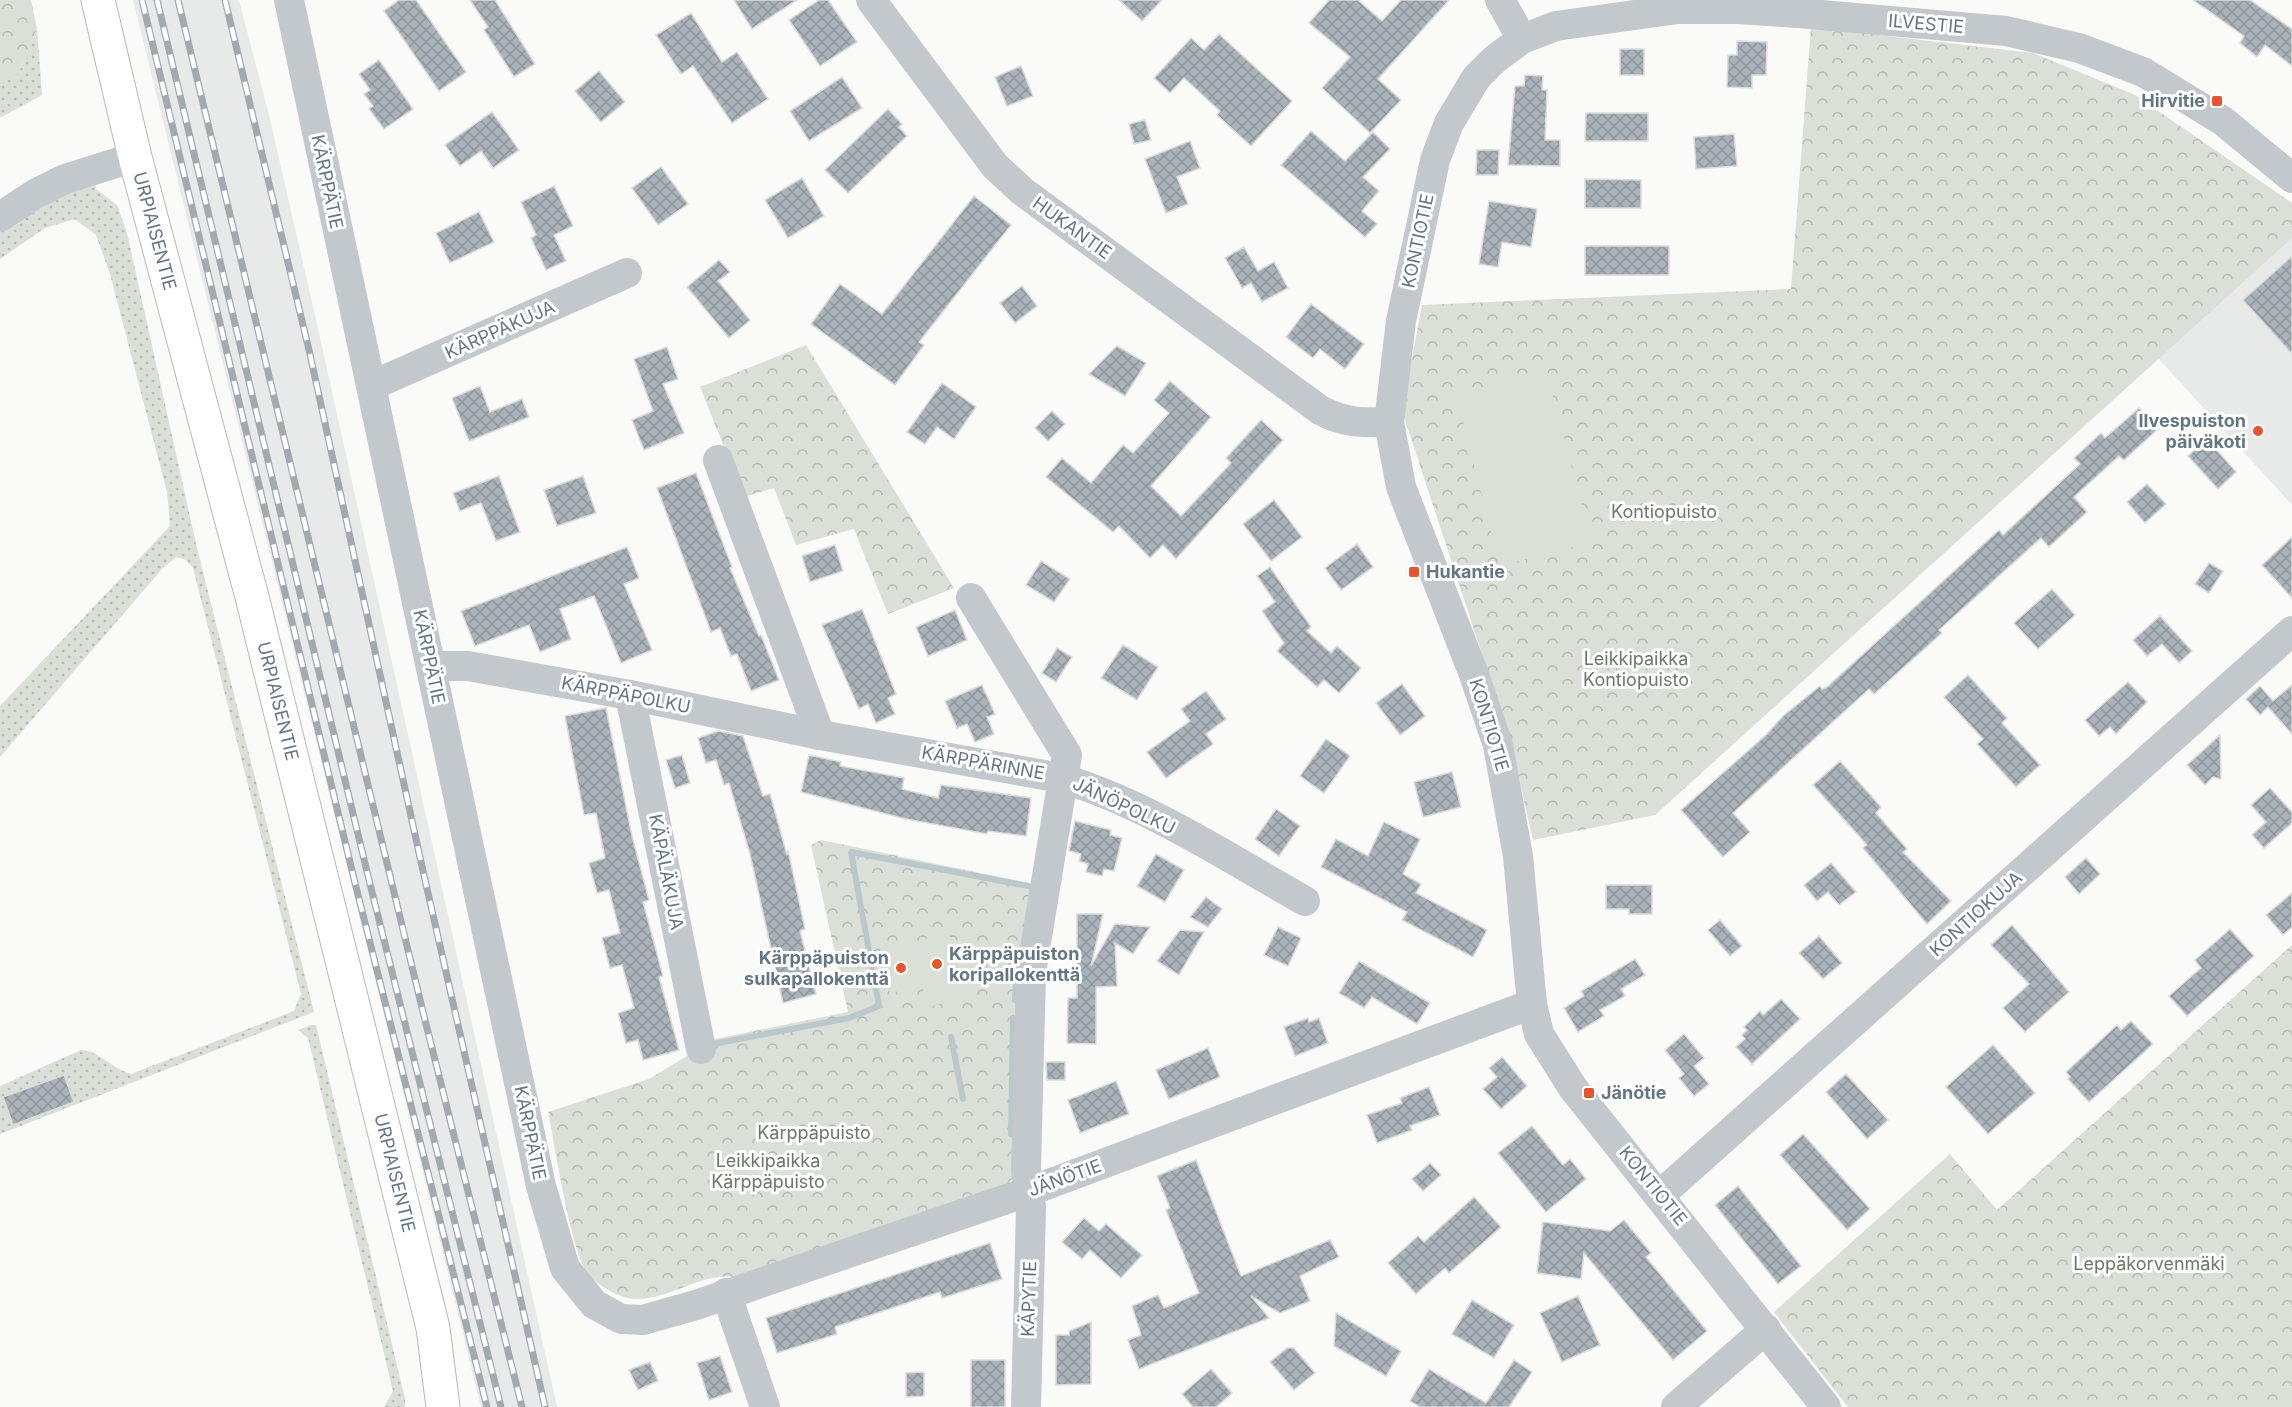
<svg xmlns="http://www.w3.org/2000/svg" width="2292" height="1407" font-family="Inter,sans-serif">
<defs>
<pattern id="grass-dots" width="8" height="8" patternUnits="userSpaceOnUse" patternTransform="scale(1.5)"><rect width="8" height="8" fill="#dadfd7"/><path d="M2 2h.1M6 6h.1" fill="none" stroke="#b4b9b4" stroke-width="1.8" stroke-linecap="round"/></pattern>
<pattern id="forest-crowns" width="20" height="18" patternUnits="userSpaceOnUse" patternTransform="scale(1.5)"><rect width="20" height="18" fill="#dadfd7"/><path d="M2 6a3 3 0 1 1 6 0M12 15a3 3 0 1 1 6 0" fill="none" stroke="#b4b9b4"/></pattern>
<pattern id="building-cross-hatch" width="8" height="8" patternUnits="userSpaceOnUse" patternTransform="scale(1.5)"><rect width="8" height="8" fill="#aab3b9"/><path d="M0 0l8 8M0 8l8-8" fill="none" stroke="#8e969c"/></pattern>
</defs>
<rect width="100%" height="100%" fill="#fafaf8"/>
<g fill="#e8e9e9">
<polygon points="133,0 239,0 269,115 317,324 557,1407 481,1407"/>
<polygon points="2292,238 2292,505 2158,358"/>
</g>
<g fill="url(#grass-dots)">
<polygon points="37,29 42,95 0,118 0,82 17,77"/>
<path d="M95,181L96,189L117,205L127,233L196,544L314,1012L0,1134V1086L81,1050C99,1051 111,1068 131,1074L294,1011L301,994L193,568L186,560L176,557L162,569L0,757V706L170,526L167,492L110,274L96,235L75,219L45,228L0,259V229L49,195Z"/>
<polygon points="311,1025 316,1025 405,1399 405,1407 384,1407 393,1391 308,1038 298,1030"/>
</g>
<g fill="url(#forest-crowns)">
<polygon points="0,0 31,0 37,29 17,77 0,82"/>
<polygon points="1811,27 2033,53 2135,95 2292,203 2292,238 1655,815 1533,840 1511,742 1402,411 1422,305 1791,289"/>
<polygon points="806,345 954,588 888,614 854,529 796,545 774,488 744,497 700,387"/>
<path d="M821,840L1039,885L1013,1178L1004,1188L733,1277C701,1273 671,1299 637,1299C620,1299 600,1287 589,1275C571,1255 555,1144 548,1112L649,1079L715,1039L848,1012L811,845Z"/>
<polygon points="2292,945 2292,1407 1848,1407 1774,1312 1950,1154 1997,1210"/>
</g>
<g fill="#dadfd7">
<polygon points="1547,371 1591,542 1500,566 1456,394"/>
<polygon points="949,933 965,998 928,1007 922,986 890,993 880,950"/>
</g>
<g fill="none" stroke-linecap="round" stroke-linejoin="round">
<g stroke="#bbc7cb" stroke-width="6">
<polyline points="1015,1000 1016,986"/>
<polyline points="951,1037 963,1099"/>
<polyline points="713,1044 849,1018 879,1006 851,852 1033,887 1032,890"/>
<polyline points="1011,1134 1013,1018"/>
</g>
</g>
<g fill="url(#building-cross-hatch)" stroke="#dcdcda" stroke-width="1.5">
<polygon points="399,0 416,0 466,72 439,91 384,11"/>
<polygon points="470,0 495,0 535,64 514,77 484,30 488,27"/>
<polygon points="734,0 797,0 752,29"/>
<polygon points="819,0 828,0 857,42 820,66 789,20"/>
<polygon points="1119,0 1162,0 1142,21"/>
<polygon points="1329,0 1358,0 1382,21 1401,0 1449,0 1378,79 1401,100 1370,133 1322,88 1350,57 1309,23"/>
<polygon points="2193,0 2250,0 2292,29 2292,66 2265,45 2257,57 2240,43 2244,36"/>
<polygon points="691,13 722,62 737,52 768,99 732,123 693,66 681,74 656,35"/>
<polygon points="1219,34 1292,101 1251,146 1217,115 1220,111 1184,78 1170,93 1154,78 1191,38 1204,50"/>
<polygon points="1737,41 1767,42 1766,75 1752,75 1752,88 1727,87 1728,55 1737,55"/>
<rect x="1620" y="49" width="24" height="26"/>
<polygon points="379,60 413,109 384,129 369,109 373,106 364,94 370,90 359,74"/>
<polygon points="1021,66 1033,96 1007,106 995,77"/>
<polygon points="599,71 625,102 601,122 575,91"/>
<polygon points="1525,75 1543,76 1542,90 1547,90 1545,140 1560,140 1560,166 1508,165 1515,86 1524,86"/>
<polygon points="842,77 862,108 809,141 790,111"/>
<polygon points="888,109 902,124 899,127 907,136 848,193 825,170"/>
<polygon points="492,112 519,150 493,168 481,151 460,166 445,145"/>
<polygon points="1586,113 1648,113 1648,141 1585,141"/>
<polygon points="1145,120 1151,140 1134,144 1129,124"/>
<polygon points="1311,131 1345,161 1373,132 1390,149 1363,177 1379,191 1362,211 1377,224 1365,237 1281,165"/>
<polygon points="1734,134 1737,166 1696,169 1694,137"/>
<polygon points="1190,141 1200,168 1177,177 1188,204 1166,213 1145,159"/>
<polygon points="1477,150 1499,150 1498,175 1476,175"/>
<polygon points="661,167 688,204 658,225 632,188"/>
<polygon points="802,178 824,216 788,238 765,200"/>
<polygon points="1585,179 1641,180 1641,208 1585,208"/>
<polygon points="554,186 573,226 554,235 566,261 546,270 531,238 536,235 521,202"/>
<polygon points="974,196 1011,225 919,342 924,345 895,385 811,324 840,284 882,314"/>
<polygon points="1489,201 1537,209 1531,247 1502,242 1498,267 1479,264"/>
<polygon points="479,212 494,242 450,263 436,233"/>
<rect x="1585" y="246" width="84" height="29"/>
<polygon points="1244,247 1258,271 1274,262 1288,288 1262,302 1251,283 1242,288 1225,258"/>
<polygon points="2292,256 2292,354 2243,300"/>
<polygon points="719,260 730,272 718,281 750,320 729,338 687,287"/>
<polygon points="1022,286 1037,306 1015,323 1000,303"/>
<polygon points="1311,304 1364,344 1345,369 1320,349 1313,358 1286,337"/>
<polygon points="1117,346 1146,363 1125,396 1089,374"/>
<polygon points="667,347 678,379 663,384 684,433 644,450 632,420 653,411 634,359"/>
<polygon points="1170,381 1211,417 1151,486 1181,516 1231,463 1226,458 1261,420 1283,440 1176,559 1163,545 1150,558 1119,526 1113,532 1046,477 1062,458 1091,483 1123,445 1133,453 1169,413 1154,400"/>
<polygon points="942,383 976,407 954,439 937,427 925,444 907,432"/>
<polygon points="480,386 490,412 522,399 529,417 469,441 452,398"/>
<polygon points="2139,408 2158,429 2124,460 2119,456 2074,497 2087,512 2049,547 2041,538 1939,630 1942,633 1874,694 1869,689 1733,813 1750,832 1723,857 1681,810 1766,735 1783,716 1820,686 1822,689 1827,687 1999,530 2003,535 2080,464 2074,458 2101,433 2105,438"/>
<polygon points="1052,411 1065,424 1048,441 1035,428"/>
<polygon points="2207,439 2236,472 2218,489 2188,456"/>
<polygon points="696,473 732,567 730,568 759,636 761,635 779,680 751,691 737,654 731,656 720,628 711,632 657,488"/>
<polygon points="499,476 520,532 496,541 481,503 460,511 453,493"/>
<polygon points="583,476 596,513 557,526 544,490"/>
<polygon points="2147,484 2166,504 2145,523 2127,502"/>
<polygon points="1274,500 1302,537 1271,561 1243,524"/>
<polygon points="2292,537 2292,598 2262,565"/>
<polygon points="1357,544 1373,567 1341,590 1325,568"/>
<polygon points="835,545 843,571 810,582 802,556"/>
<polygon points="627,547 639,578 624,584 652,650 621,663 594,596 560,609 571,639 540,652 529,625 475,646 461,611"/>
<polygon points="1041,561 1070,579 1054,602 1026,585"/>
<polygon points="2209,563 2223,571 2209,593 2195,584"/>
<polygon points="1270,567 1311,627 1307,631 1331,653 1337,646 1361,668 1339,693 1324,680 1317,687 1277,651 1284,643 1262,611 1275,602 1257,576"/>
<polygon points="2052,589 2075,615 2038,649 2014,623"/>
<polygon points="862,609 896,694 888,698 895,714 876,723 868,704 859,709 822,625"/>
<polygon points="955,610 967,640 928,656 916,627"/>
<polygon points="2160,616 2192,651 2179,663 2162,644 2147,656 2133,640"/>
<polygon points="1123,645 1158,667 1137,700 1101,678"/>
<polygon points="1057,648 1072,657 1056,682 1042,673"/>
<polygon points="1968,675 2007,718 2002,723 2040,765 2016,787 1977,744 1983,739 1944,697"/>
<polygon points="2128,682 2147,702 2116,734 2110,727 2099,736 2085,720"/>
<polygon points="1402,684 1425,716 1400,735 1376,703"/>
<polygon points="982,685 995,714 987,717 994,734 975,742 967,724 957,728 945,701"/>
<polygon points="2292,685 2292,734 2268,707 2260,715 2246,699 2260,686 2273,701"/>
<polygon points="1206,691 1226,719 1206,734 1213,744 1166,778 1147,752 1190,721 1181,709"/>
<polygon points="606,708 632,836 649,900 643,902 663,976 659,977 679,1050 643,1060 638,1040 626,1043 618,1013 634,1008 622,965 610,968 602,938 620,933 609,890 597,893 589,863 605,858 596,813 584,815 565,716"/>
<polygon points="718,731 743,736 763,796 770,794 787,855 788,850 805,929 800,931 816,994 783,1003 750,854 729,783 724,785 716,760 706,763 698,738"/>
<polygon points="2220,735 2221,779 2213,777 2205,785 2187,765"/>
<polygon points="1326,739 1350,756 1324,793 1300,776"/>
<polygon points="682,755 690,783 675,788 666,760"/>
<polygon points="809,755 841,762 840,766 904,778 902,789 938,798 941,785 1031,798 1026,836 988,831 987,834 906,819 801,792"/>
<polygon points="1840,761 1881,807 1876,813 1907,849 1903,852 1951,901 1927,924 1863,848 1867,845 1813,785"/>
<polygon points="1452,772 1461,807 1423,817 1414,782"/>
<polygon points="2270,788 2292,812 2292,823 2264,848 2252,835 2266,822 2251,805"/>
<polygon points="1276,809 1300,826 1279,856 1255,839"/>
<polygon points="1075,821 1111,830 1110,835 1122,838 1114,871 1104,869 1102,876 1086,872 1088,864 1079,861 1081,854 1069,851"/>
<polygon points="1384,822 1420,839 1403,874 1421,884 1416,893 1487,930 1473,957 1402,920 1407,912 1321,867 1336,839 1368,856"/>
<polygon points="1156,854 1184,870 1165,902 1137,886"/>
<polygon points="2086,858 2100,874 2079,894 2065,877"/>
<polygon points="1831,863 1856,892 1839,905 1828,892 1817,901 1804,885"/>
<polygon points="1606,885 1652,885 1652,914 1629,914 1629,909 1606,909"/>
<polygon points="2292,893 2292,927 2283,935 2266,915"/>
<polygon points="1206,897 1222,909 1208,927 1190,917"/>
<polygon points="1077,914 1103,914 1091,966 1115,924 1150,927 1133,954 1115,943 1117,986 1096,987 1096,1044 1067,1043 1068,998 1077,998"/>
<polygon points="1720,920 1742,946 1730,956 1708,930"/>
<polygon points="2012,925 2069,992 2025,1032 2003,1008 2029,984 1991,945"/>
<polygon points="1278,927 1301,938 1288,966 1264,955"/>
<polygon points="2230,929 2254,956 2187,1016 2169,996 2201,968 2195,960"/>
<polygon points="1180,930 1204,932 1179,975 1157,961"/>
<polygon points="1819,936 1842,963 1823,979 1799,953"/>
<polygon points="1635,959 1645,975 1621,989 1625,996 1600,1010 1604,1016 1578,1032 1564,1008 1584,996 1581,991"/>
<polygon points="1359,961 1430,1003 1417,1024 1372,997 1364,1008 1339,993"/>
<polygon points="1781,999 1800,1019 1752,1064 1736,1047 1745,1039 1742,1035 1747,1030 1744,1027 1760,1011 1763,1015"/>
<polygon points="1308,1018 1309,1022 1319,1018 1328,1043 1295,1056 1284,1027"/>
<polygon points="2131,1021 2153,1044 2089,1102 2068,1079 2070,1077 2066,1072 2117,1025 2121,1030"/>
<polygon points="1684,1034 1704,1058 1694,1066 1709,1084 1694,1096 1679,1078 1684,1074 1665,1050"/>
<polygon points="1993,1045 2035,1093 1988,1134 1946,1087"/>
<polygon points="1208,1048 1220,1077 1169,1099 1156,1070"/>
<polygon points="1502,1057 1527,1086 1501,1109 1483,1089 1497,1077 1489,1068"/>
<polygon points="1046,1062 1065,1062 1065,1080 1047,1080"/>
<polygon points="1846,1074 1888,1120 1867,1139 1826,1092"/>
<polygon points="64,1075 74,1102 13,1125 3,1097"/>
<polygon points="1116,1081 1129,1114 1080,1133 1068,1100"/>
<polygon points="1429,1087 1440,1115 1410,1126 1412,1130 1377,1143 1367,1115 1402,1103 1400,1098"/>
<polygon points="1532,1126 1563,1165 1570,1159 1586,1179 1546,1212 1498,1153"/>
<polygon points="1803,1134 1870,1209 1847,1230 1780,1155"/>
<polygon points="1196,1160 1241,1276 1330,1240 1339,1257 1300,1276 1310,1301 1280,1313 1251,1296 1269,1318 1139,1369 1128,1340 1141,1335 1132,1306 1158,1295 1164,1308 1199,1293 1166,1210 1170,1208 1157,1176"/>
<polygon points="1430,1163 1441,1175 1423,1191 1412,1179"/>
<polygon points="1738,1186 1801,1266 1778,1284 1715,1205"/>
<polygon points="1474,1197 1501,1227 1449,1273 1445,1268 1416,1294 1388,1263 1418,1236 1424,1242"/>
<polygon points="1084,1218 1099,1231 1106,1224 1142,1255 1121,1278 1090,1250 1082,1259 1062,1242"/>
<polygon points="1624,1220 1651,1253 1646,1257 1707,1331 1673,1360 1584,1253 1581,1279 1537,1273 1543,1222 1610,1231"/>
<polygon points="990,1243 1002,1279 942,1298 940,1292 835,1327 837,1334 777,1353 766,1318"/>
<polygon points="1578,1296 1600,1345 1562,1362 1540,1313"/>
<polygon points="1472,1300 1514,1325 1494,1358 1452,1334"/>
<polygon points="1336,1313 1401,1351 1386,1376 1334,1346"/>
<polygon points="1091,1322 1091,1384 1056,1385 1056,1335 1069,1335 1069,1331"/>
<polygon points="1287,1348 1294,1348 1315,1373 1294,1390 1270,1362"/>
<polygon points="720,1356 732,1392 709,1400 697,1363"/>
<rect x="971" y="1360" width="34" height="47"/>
<polygon points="1514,1360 1532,1372 1509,1407 1420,1407 1410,1401 1429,1369 1486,1403"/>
<polygon points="650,1362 658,1381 638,1390 629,1370"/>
<polygon points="1211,1369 1232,1393 1216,1407 1193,1407 1182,1394"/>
<polygon points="924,1372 924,1396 906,1397 906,1373"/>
</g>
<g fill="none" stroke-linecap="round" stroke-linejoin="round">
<g stroke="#b5babe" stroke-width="35">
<g id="major">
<path id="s1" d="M98,0L135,157L252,597L433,1328L443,1407"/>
</g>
</g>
<g stroke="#c3c8cc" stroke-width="30">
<polyline points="289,0 541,1186 565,1268 594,1304 621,1319 643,1320 696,1305 1030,1191 1532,1004"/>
<path d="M871,0L995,166L1022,191L1320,410C1344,423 1363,423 1389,422"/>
<polyline points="1500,0 1522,39"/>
<polyline points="0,217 35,194 65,179 135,157"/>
<polyline points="373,385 627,273"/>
<polyline points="718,460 820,735"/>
<polyline points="971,598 1067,755 1031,973 1026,1170 1031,1207 1026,1407"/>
<path d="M431,666H468L630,695L820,735L1061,778C1147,804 1227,857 1305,901"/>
<polyline points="630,695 701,1049"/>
<polyline points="1660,1195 2292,631"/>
<polyline points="726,1293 765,1407"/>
<polyline points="1676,1407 1766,1329"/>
<polyline points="1826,1407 1573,1088 1539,1034 1532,1004 1518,856 1498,745 1473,672 1401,487 1389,422 1401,321 1435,160 1449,123 1476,78 1495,59 1522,39 1556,26 1678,9 1737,9 1798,13 2006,31 2079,48 2143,72 2223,121 2292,178"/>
</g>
<use href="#major" stroke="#fff" stroke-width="33"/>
<g stroke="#a2aab0" stroke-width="7">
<g id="rail">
<polyline points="142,0 356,887 487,1407"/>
<polyline points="157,0 370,884 501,1407"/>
<polyline points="178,0 423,1012 522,1407"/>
<polyline points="225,0 309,350 423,871 545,1407"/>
</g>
</g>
<use href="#rail" stroke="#fff" stroke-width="4.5" stroke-dasharray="14" stroke-linecap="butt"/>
</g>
<g fill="#e4572e" stroke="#fff" stroke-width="2">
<rect x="2211" y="95" width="12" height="12" rx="3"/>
<circle cx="2258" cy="431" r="6"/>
<rect x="1408" y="566" width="12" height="12" rx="3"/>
<circle cx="937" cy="964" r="6"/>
<circle cx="901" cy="968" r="6"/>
<rect x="1583" y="1087" width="12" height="12" rx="3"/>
</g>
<g text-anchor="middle" stroke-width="6" stroke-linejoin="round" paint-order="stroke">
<g font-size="18" fill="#657683" stroke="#fff">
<text transform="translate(1926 24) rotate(5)" y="6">ILVESTIE</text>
<text transform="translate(327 182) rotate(78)" y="6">KÄRPPÄTIE</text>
<text transform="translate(1072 228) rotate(36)" y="6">HUKANTIE</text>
<text dy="6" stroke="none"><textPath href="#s1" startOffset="238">URPIAISENTIE</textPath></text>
<text transform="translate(1418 241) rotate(-78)" y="6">KONTIOTIE</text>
<text transform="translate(500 330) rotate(-24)" y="6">KÄRPPÄKUJA</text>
<text transform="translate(429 657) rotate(78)" y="6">KÄRPPÄTIE</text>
<text transform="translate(626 695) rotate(11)" y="6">KÄRPPÄPOLKU</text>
<text dy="6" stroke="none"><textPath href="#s1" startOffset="724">URPIAISENTIE</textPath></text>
<text transform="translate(1489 725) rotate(73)" y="6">KONTIOTIE</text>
<text transform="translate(983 763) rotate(10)" y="6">KÄRPPÄRINNE</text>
<text transform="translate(1124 806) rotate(25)" y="6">JÄNÖPOLKU</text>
<text transform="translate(666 872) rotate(79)" y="6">KÄPÄLÄKUJA</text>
<text transform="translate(1976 914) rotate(-42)" y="6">KONTIOKUJA</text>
<text transform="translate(530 1133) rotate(78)" y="6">KÄRPPÄTIE</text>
<text dy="6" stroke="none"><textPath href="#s1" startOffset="1210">URPIAISENTIE</textPath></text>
<text transform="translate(1065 1178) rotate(-20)" y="6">JÄNÖTIE</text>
<text transform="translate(1653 1186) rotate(51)" y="6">KONTIOTIE</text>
<text transform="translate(1029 1299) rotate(-88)" y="6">KÄPYTIE</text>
</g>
<g font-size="18" font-weight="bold" fill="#657683" stroke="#fff" text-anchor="end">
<text x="2205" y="107">Hirvitie</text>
<text x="2246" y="427">Ilvespuiston<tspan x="2246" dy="21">päiväkoti</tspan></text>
<text x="1426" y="578" text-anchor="start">Hukantie</text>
<text x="949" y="960" text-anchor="start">Kärppäpuiston<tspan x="949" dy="21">koripallokenttä</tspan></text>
<text x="889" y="964">Kärppäpuiston<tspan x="889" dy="21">sulkapallokenttä</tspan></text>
<text x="1601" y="1099" text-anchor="start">Jänötie</text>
</g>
<g font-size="18" fill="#687a64" stroke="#fff">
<text x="1664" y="518">Kontiopuisto</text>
<text x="1636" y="665">Leikkipaikka<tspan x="1636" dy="21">Kontiopuisto</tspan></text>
<text x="814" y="1139">Kärppäpuisto</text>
<text x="768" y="1167">Leikkipaikka<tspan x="768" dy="21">Kärppäpuisto</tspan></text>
<text x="2149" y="1270">Leppäkorvenmäki</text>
</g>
</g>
</svg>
